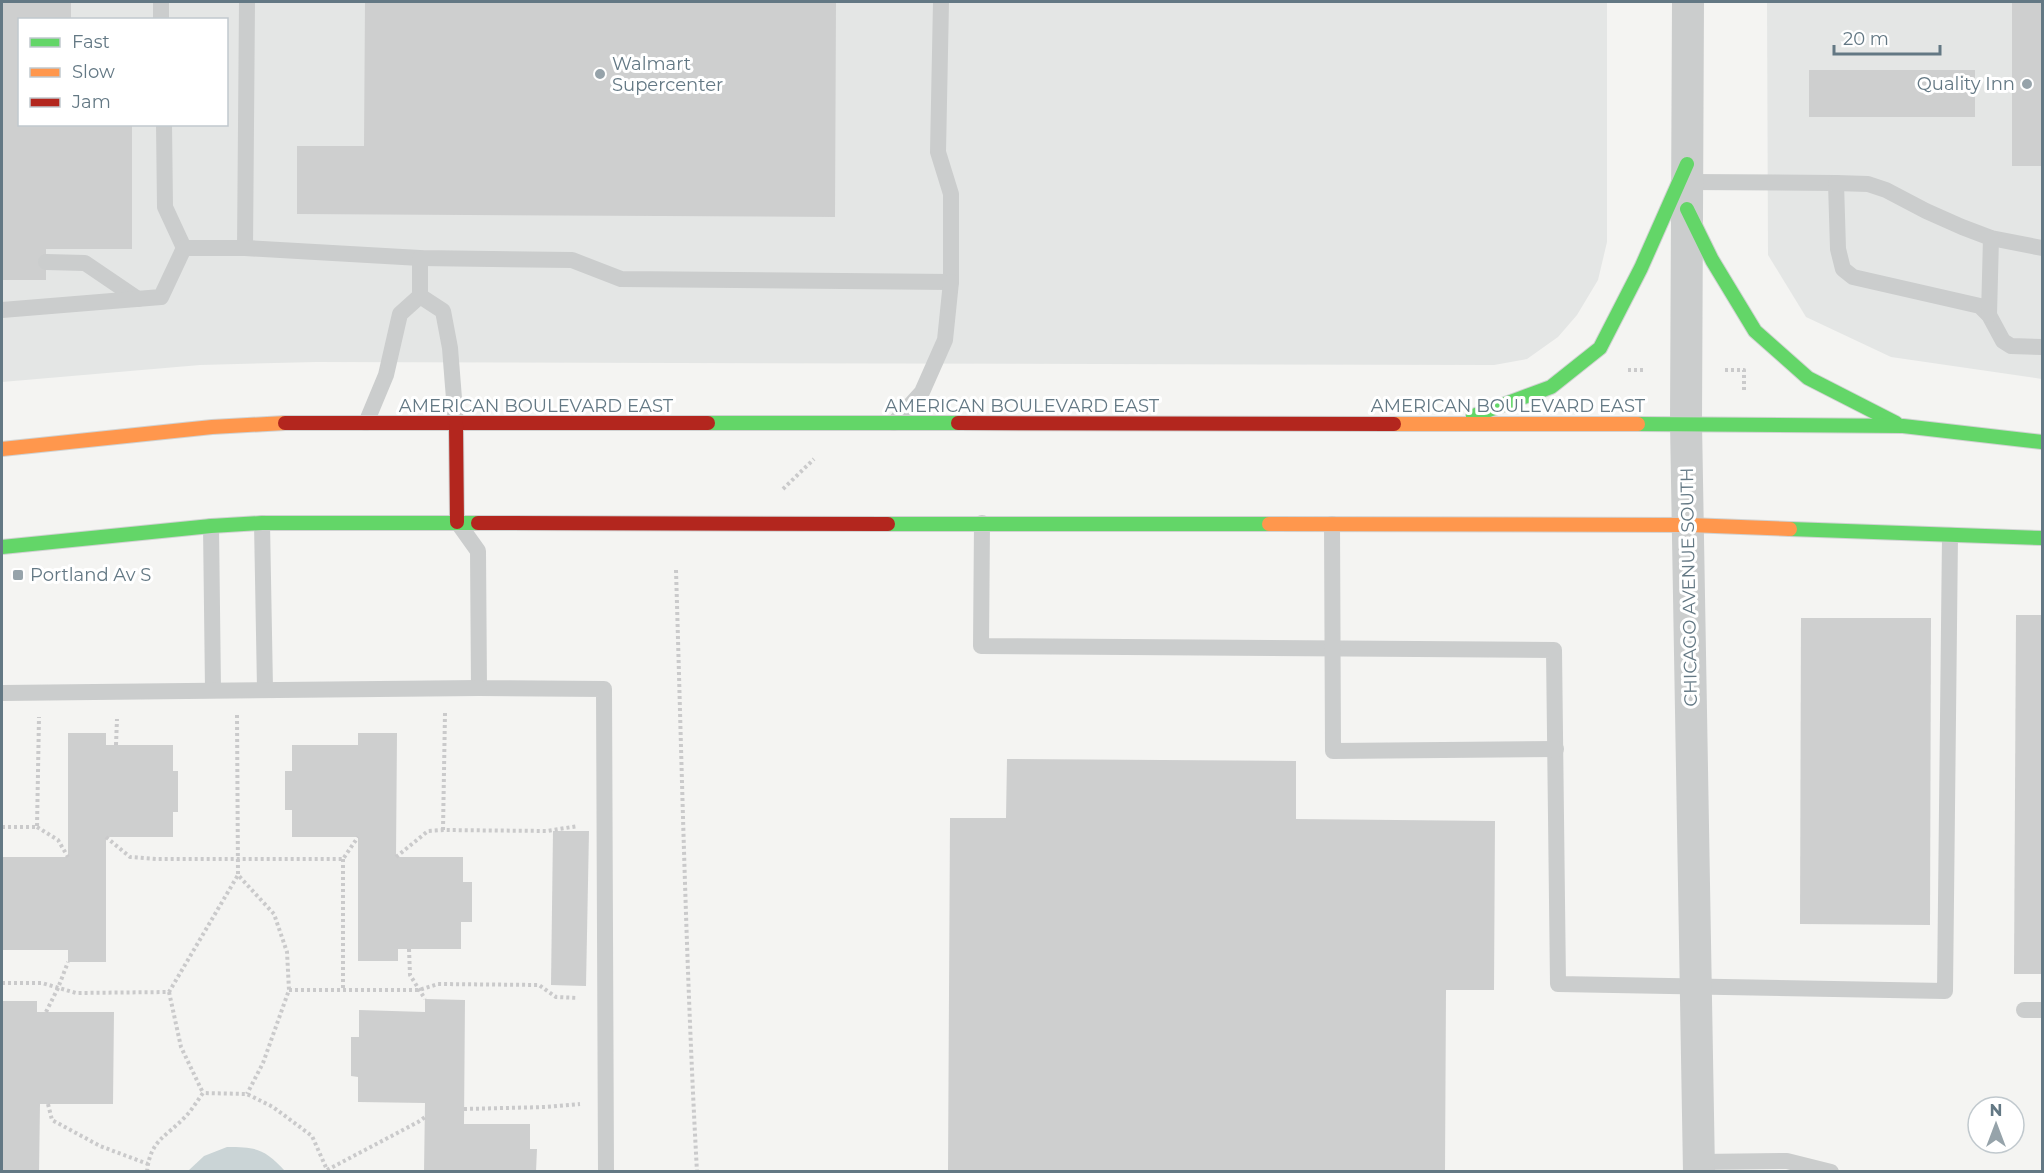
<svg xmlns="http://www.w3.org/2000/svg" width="2044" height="1173" font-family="Montserrat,sans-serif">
<rect width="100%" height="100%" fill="#f4f4f2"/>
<g fill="#e4e6e5" fill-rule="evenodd">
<path d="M2,2H1607V242L1598,280L1577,315L1558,337L1527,359L1494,365L316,362L200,365L2,382ZM20,20H226V124H20Z"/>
<polygon points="1767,2 2042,2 2042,379 1891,357 1806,317 1768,255"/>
</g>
<path fill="#cad4d6" d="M227,1147C257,1147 264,1149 285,1171H188L204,1156Z"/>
<g fill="#cecfcf">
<polygon points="2,2 71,2 71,20 20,20 20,124 132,124 132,249 46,249 46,280 2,280"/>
<polygon points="365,2 836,2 835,217 297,214 297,146 364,146"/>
<rect x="2012" y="2" width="30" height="164"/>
<rect x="1809" y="70" width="166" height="47"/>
<polygon points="2016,615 2042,615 2042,974 2014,974"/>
<polygon points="1801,618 1931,618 1930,925 1800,924"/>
<polygon points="68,733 106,733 106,745 173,745 173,771 178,771 178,812 173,812 173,837 106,837 106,962 68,962 68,950 3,950 2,857 68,857"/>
<polygon points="358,733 397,733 396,857 463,857 463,882 472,882 472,922 461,922 461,949 398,949 398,961 358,961 358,837 292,837 292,810 285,810 285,771 292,771 292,745 358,745"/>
<polygon points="1007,759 1296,761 1296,819 1495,821 1494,990 1446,990 1445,1172 948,1172 950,818 1006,818"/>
<polygon points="553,831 589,831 586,986 551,985"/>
<polygon points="425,999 465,1000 464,1124 530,1124 530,1149 537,1149 536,1172 424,1172 425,1103 358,1102 358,1077 351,1076 351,1037 359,1037 359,1010 425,1012"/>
<polygon points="2,1001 37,1001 37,1012 114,1012 113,1104 40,1104 39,1172 2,1172"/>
</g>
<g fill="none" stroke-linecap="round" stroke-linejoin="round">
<g stroke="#d0d2d2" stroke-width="16">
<g id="fast">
<polyline points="1687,209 1712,260 1755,331 1808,378 1896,423"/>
<polyline points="1473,416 1551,387 1600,348 1641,268 1687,164"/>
<polyline points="708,423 958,423"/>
<polyline points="1638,424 1903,426 2042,442"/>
<polyline points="888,524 1269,524"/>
<polyline points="1790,529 2042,538"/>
<polyline points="2,547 211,526 262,523 478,523"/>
</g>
</g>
<g stroke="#d0d2d2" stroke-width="16">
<g id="slow">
<polyline points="1394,424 1638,424"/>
<polyline points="2,449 212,427 285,423"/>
<polyline points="1269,524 1689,525 1790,529"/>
</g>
</g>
<g stroke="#d0d2d2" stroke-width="16">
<g id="jam">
<polyline points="285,423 708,423"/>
<polyline points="958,423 1394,424"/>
<polyline points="456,424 457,522"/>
<polyline points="478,523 888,524"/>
</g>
</g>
<g stroke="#cacacb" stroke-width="4" stroke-dasharray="3 3" stroke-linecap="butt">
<polyline points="1628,370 1644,370"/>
<polyline points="1725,370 1744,370 1744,390"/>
<polyline points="783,489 814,459"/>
<path d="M676,570C682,771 686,971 697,1172"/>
<polyline points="237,715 238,875 274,914 287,952 289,990 263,1063 247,1094"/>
<polyline points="116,745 117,719"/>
<polyline points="2,827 37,827 39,717"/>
<polyline points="37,827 58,840 68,857"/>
<polyline points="443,830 445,713"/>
<polyline points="106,837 130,857 157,859 343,859 358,837"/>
<polyline points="396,857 428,831 443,830 547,831 578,826"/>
<polyline points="343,859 343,990"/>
<polyline points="409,949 410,975 425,999"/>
<polyline points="2,983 42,983 76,993 169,992 238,875"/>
<polyline points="289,990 419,990 438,984 539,985 556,997 578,998"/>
<polyline points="169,992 181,1047 203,1093"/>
<polyline points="46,1012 58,988 68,962"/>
<polyline points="48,1104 52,1120 100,1146 148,1164"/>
<polyline points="464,1109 546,1107 580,1104"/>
<polyline points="327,1170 418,1122 425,1117"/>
<path d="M147,1172C150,1140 166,1137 185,1117C192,1110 197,1101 203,1093L247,1094L273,1107L312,1136L328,1172"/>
</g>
<g stroke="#cbcdcd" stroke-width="16">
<polyline points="161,2 161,20"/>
<polyline points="164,124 165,207 184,248"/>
<polyline points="1687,182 1836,183 1838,249 1843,269 1853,277 1980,306 1989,315 2003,341 2011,346 2042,347"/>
<polyline points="1836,183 1868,184 1886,190 1926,211 1962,227 1991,238 2042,248"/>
<polyline points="245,248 247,2"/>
<polyline points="46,262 85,263 138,299"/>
<polyline points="420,296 443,311 450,348 456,424"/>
<polyline points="2,310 161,297 184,248 245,248 420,258 572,260 621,279 951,282 951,194 938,152 941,2"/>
<polyline points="1989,315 1991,238"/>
<polyline points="366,423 386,375 400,314 420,296 420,258"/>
<polyline points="894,423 922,392 945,340 951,282"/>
<polyline points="262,523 265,689"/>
<polyline points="458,523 478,551 479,688 604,689 606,1172"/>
<polyline points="982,523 981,646 1554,650 1558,984 1945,991 1950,535"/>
<polyline points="1332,524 1333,751 1556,749"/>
<polyline points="211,526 213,690"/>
<polyline points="2,693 479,688"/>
<polyline points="2024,1010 2042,1010"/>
<polyline points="1699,1162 1787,1161 1831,1172"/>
</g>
<polyline stroke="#cbcdcd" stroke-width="32" points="1688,2 1686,423 1699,1172"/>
<use href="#fast" stroke="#63d668" stroke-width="14"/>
<use href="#slow" stroke="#ff974d" stroke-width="14"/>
<use href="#jam" stroke="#b3261e" stroke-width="14"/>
</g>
<g fill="#96a3aa" stroke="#fff" stroke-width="2">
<circle cx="600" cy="74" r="6"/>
<circle cx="2027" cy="84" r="6"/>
<rect x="12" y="569" width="12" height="12" rx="3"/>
</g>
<g text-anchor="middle" stroke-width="6" stroke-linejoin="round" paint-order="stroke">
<g font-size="18" fill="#637884" stroke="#fff" text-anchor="start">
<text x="612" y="70">Walmart<tspan x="612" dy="21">Supercenter</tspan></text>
<text x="2015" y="90" text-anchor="end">Quality Inn</text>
<text x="30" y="581">Portland Av S</text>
</g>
<g font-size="18" fill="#637884" stroke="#fff">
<text x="536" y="412">AMERICAN BOULEVARD EAST</text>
<text x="1022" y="412">AMERICAN BOULEVARD EAST</text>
<text x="1508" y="412">AMERICAN BOULEVARD EAST</text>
<text transform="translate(1689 587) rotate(-91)" y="6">CHICAGO AVENUE SOUTH</text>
</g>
</g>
<rect width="2044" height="1173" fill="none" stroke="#637884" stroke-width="6"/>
<rect x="18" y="18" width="210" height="108" fill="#ffffff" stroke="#c1c9ce" stroke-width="1.5"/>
<rect x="30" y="38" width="30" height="9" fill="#63d668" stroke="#c1c9ce" stroke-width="1.5"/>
<text x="72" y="48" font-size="18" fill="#637884">Fast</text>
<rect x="30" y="68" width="30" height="9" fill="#ff974d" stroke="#c1c9ce" stroke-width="1.5"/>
<text x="72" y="78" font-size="18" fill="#637884">Slow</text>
<rect x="30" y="98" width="30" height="9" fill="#b3261e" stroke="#c1c9ce" stroke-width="1.5"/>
<text x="72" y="108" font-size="18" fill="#637884">Jam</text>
<g transform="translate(1996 1125)"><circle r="28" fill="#ffffff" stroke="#c1c9ce" stroke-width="1.5"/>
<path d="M0-4.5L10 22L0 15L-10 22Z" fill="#96a3aa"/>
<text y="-9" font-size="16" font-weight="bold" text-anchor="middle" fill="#637884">N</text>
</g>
<path d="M1834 45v9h106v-9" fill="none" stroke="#637884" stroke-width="3"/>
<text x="1843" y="45" font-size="18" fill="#637884" stroke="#ffffff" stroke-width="4.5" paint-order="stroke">20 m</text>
</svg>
